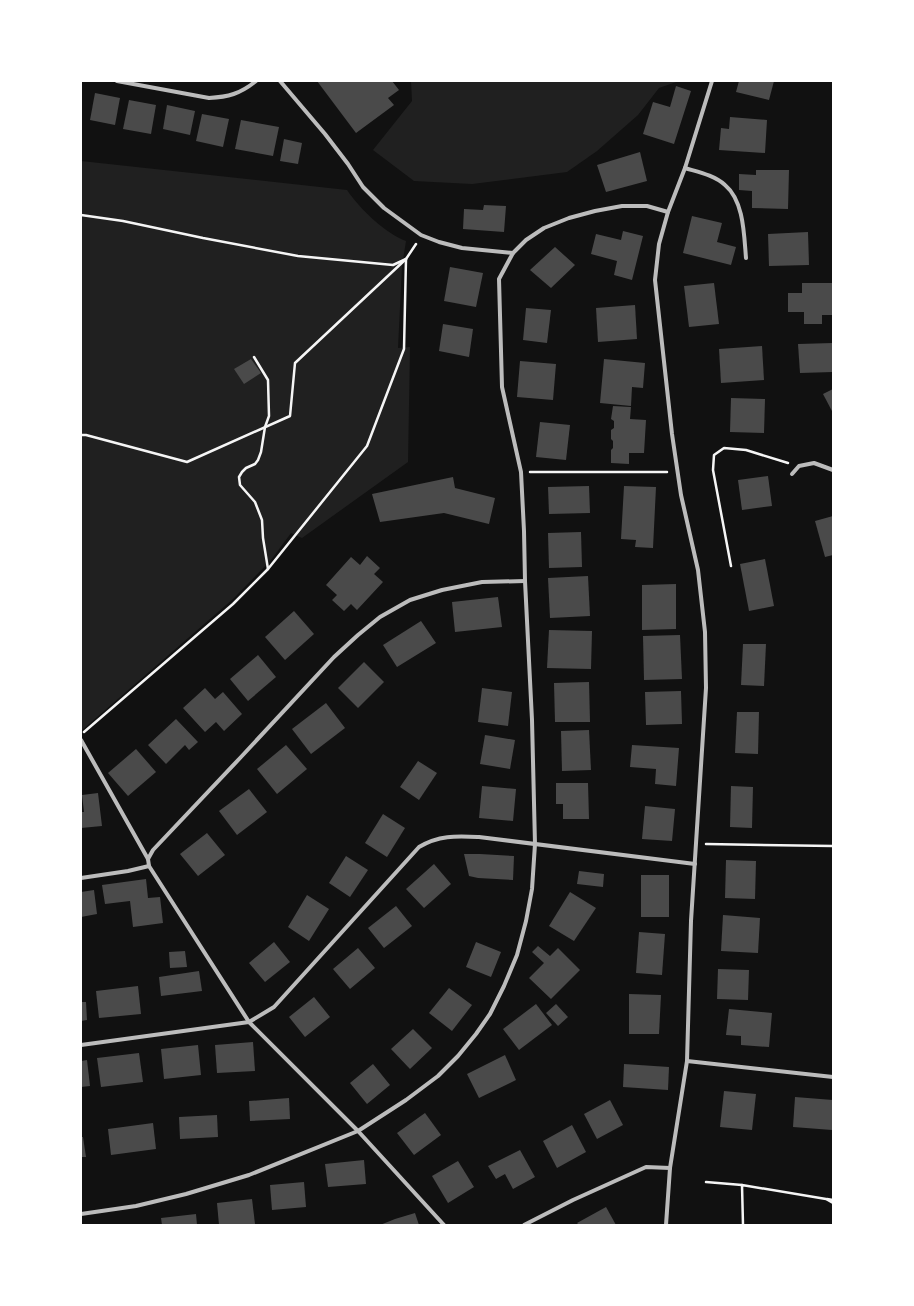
<svg xmlns="http://www.w3.org/2000/svg" width="914" height="1306" font-family="'Sofia Sans Condensed',sans-serif">
<rect width="100%" height="100%" fill="#111"/>
<g fill="#202020">
<polygon points="411,81 679,81 659,88 638,115 597,151 567,172 472,184 414,181 373,150 412,101"/>
<path d="M81,161L347,190C359,208 386,234 406,241L402,266L398,348L410,347L408,462L302,538L291,533L271,560L233,599L81,731Z"/>
</g>
<g fill="#4a4a4a">
<polygon points="317,81 392,81 399,90 388,98 394,105 356,133"/>
<polygon points="739,81 774,81 769,100 736,92"/>
<polygon points="676,86 691,91 674,144 643,134 653,102 670,107"/>
<polygon points="95,93 120,98 115,125 90,120"/>
<polygon points="129,100 156,105 151,134 123,129"/>
<polygon points="167,105 195,111 190,135 163,129"/>
<polygon points="202,114 229,119 223,147 196,141"/>
<polygon points="730,117 767,120 765,153 719,150 721,128 729,129"/>
<polygon points="241,120 279,127 273,156 235,149"/>
<polygon points="284,139 302,143 298,164 280,161"/>
<polygon points="640,152 647,181 606,192 597,165"/>
<polygon points="756,170 789,170 788,209 752,208 752,191 739,190 739,174 756,175"/>
<polygon points="484,205 506,206 504,232 463,229 464,209 483,210"/>
<polygon points="692,216 722,223 717,242 736,247 731,265 683,253"/>
<polygon points="623,231 643,236 632,280 614,275 617,261 591,254 596,234 621,240"/>
<polygon points="808,232 809,265 769,266 768,234"/>
<polygon points="555,247 575,265 551,288 530,270"/>
<polygon points="450,267 483,273 476,307 444,301"/>
<polygon points="714,283 719,324 689,327 684,286"/>
<polygon points="802,283 833,283 833,315 822,315 822,324 804,324 804,312 788,312 788,293 802,293"/>
<polygon points="635,305 637,339 598,342 596,308"/>
<polygon points="526,308 551,310 547,343 523,340"/>
<polygon points="443,324 473,329 469,357 439,351"/>
<polygon points="833,343 833,372 800,373 798,344"/>
<polygon points="762,346 764,380 721,383 719,349"/>
<polygon points="251,359 261,373 244,384 234,369"/>
<polygon points="604,359 645,363 643,388 632,387 631,406 600,403"/>
<polygon points="520,361 556,364 553,400 517,397"/>
<polygon points="833,389 833,413 823,394"/>
<polygon points="731,398 765,399 764,433 730,432"/>
<polygon points="613,406 631,407 630,419 646,420 644,453 629,453 629,464 611,463 611,450 613,448 613,441 611,439 611,430 614,428 614,421 611,419"/>
<polygon points="540,422 570,425 566,460 536,457"/>
<polygon points="768,476 772,506 742,510 738,480"/>
<polygon points="453,477 455,488 495,498 489,524 444,513 380,522 372,494"/>
<polygon points="589,486 590,513 549,514 548,487"/>
<polygon points="624,486 656,487 653,548 635,547 636,540 621,539"/>
<polygon points="833,516 833,555 825,557 815,521"/>
<polygon points="581,532 582,567 549,568 548,533"/>
<polygon points="367,556 380,568 374,574 383,582 357,610 351,604 344,611 332,600 337,595 326,585 351,557 360,565"/>
<polygon points="765,559 774,606 749,611 740,564"/>
<polygon points="588,576 590,616 550,618 548,578"/>
<polygon points="676,584 676,629 642,630 642,585"/>
<polygon points="498,597 502,627 455,632 452,602"/>
<polygon points="294,611 314,634 285,660 265,637"/>
<polygon points="421,621 436,643 397,667 383,645"/>
<polygon points="549,630 592,631 591,669 547,668"/>
<polygon points="680,635 682,679 644,680 643,636"/>
<polygon points="743,644 766,644 764,686 741,685"/>
<polygon points="258,655 276,677 248,701 230,679"/>
<polygon points="364,662 384,682 358,708 338,688"/>
<polygon points="589,682 590,722 555,722 554,683"/>
<polygon points="205,688 215,699 223,692 242,714 224,731 216,722 205,732 183,708"/>
<polygon points="482,688 512,692 508,726 478,722"/>
<polygon points="681,691 682,724 646,725 645,692"/>
<polygon points="326,703 345,728 311,754 292,729"/>
<polygon points="737,712 759,712 758,754 735,753"/>
<polygon points="176,719 198,742 189,750 185,745 166,764 148,745"/>
<polygon points="589,730 591,770 562,771 561,731"/>
<polygon points="485,735 515,740 510,769 480,764"/>
<polygon points="286,745 307,769 277,794 257,769"/>
<polygon points="632,745 679,748 676,786 655,784 656,769 630,767"/>
<polygon points="136,749 156,772 128,796 108,773"/>
<polygon points="418,761 437,773 419,800 400,787"/>
<polygon points="556,783 588,783 589,819 563,819 563,804 556,804"/>
<polygon points="482,786 516,789 513,821 479,818"/>
<polygon points="731,786 753,787 752,828 730,827"/>
<polygon points="249,789 267,812 237,835 219,811"/>
<polygon points="98,793 102,826 81,828 81,812 84,812 82,795"/>
<polygon points="645,806 675,809 672,841 642,839"/>
<polygon points="383,814 405,828 387,857 365,843"/>
<polygon points="207,833 225,855 198,876 180,854"/>
<polygon points="464,854 480,854 514,856 513,880 478,878 469,876"/>
<polygon points="346,856 368,870 350,897 329,883"/>
<polygon points="726,860 756,861 755,899 725,898"/>
<polygon points="434,864 451,884 424,908 406,889"/>
<polygon points="579,871 604,874 603,887 577,884"/>
<rect x="641" y="875" width="28" height="42"/>
<polygon points="146,879 148,898 160,897 163,923 133,927 130,901 105,904 102,885"/>
<polygon points="94,890 97,914 81,917 81,892"/>
<polygon points="570,892 596,908 574,941 549,926"/>
<polygon points="307,895 329,909 309,941 288,927"/>
<polygon points="396,906 412,926 384,948 368,928"/>
<polygon points="723,915 760,918 758,953 721,951"/>
<polygon points="639,932 665,934 662,975 636,973"/>
<polygon points="274,942 290,962 265,982 249,963"/>
<polygon points="476,942 501,952 491,977 466,967"/>
<polygon points="538,946 550,956 558,948 580,970 551,999 529,978 544,963 532,952"/>
<polygon points="358,948 375,968 350,989 333,969"/>
<polygon points="185,951 187,967 170,968 169,952"/>
<polygon points="718,969 749,970 748,1000 717,999"/>
<polygon points="199,971 202,991 161,996 159,977"/>
<polygon points="138,986 141,1014 99,1018 96,991"/>
<polygon points="449,988 472,1005 452,1031 429,1013"/>
<polygon points="629,994 661,995 659,1034 629,1034"/>
<polygon points="314,997 330,1017 305,1037 289,1017"/>
<polygon points="81,1002 86,1002 87,1020 81,1021"/>
<polygon points="536,1004 552,1025 519,1050 503,1029"/>
<polygon points="556,1004 568,1017 558,1026 546,1013"/>
<polygon points="729,1009 772,1013 769,1047 741,1045 741,1036 726,1035"/>
<polygon points="413,1029 432,1048 410,1069 391,1049"/>
<polygon points="253,1042 255,1071 217,1073 215,1045"/>
<polygon points="198,1045 201,1075 164,1079 161,1049"/>
<polygon points="139,1053 143,1082 101,1087 97,1058"/>
<polygon points="505,1055 516,1080 479,1098 467,1074"/>
<polygon points="87,1060 90,1086 81,1087 81,1061"/>
<polygon points="373,1064 390,1085 367,1104 350,1083"/>
<polygon points="624,1064 669,1067 668,1090 623,1087"/>
<polygon points="724,1091 756,1094 752,1130 720,1127"/>
<polygon points="795,1097 833,1100 832,1130 793,1127"/>
<polygon points="289,1098 290,1119 250,1121 249,1101"/>
<polygon points="610,1100 623,1125 597,1139 584,1114"/>
<polygon points="425,1113 441,1135 414,1155 397,1133"/>
<polygon points="217,1115 218,1137 180,1139 179,1117"/>
<polygon points="153,1123 156,1149 111,1155 108,1129"/>
<polygon points="572,1125 586,1152 557,1168 543,1141"/>
<polygon points="81,1137 83,1137 86,1157 81,1157"/>
<polygon points="520,1150 535,1177 513,1189 505,1174 496,1179 488,1166"/>
<polygon points="364,1160 366,1184 328,1187 325,1164"/>
<polygon points="458,1161 474,1187 448,1203 432,1176"/>
<polygon points="304,1182 306,1207 272,1210 270,1185"/>
<polygon points="252,1199 255,1224 243,1225 219,1225 217,1203"/>
<polygon points="606,1207 616,1225 579,1225 577,1223"/>
<polygon points="415,1213 419,1225 380,1225 395,1219"/>
<polygon points="196,1214 197,1225 162,1225 161,1218"/>
</g>
<g fill="none" stroke-linecap="round" stroke-linejoin="round">
<g stroke="#f5f5f5" stroke-width="2.5">
<polyline points="81,215 123,221 203,238 298,256 393,265 406,259 416,244"/>
<polyline points="254,357 268,380 269,416 265,427 261,452 258,460 255,464 246,468 242,472 239,477 240,485 255,502 262,520 263,538 268,569"/>
<polyline points="81,435 86,435 187,462 290,416 295,363 406,259"/>
<polyline points="530,472 667,472"/>
<polyline points="731,566 713,470 714,455 724,448 746,450 788,463"/>
<polyline points="84,732 233,604 268,569 367,446 404,349 406,259"/>
<polyline points="706,844 833,846"/>
<polyline points="706,1182 742,1185"/>
<polyline points="827,1199 833,1200"/>
<polyline points="743,1225 742,1185 826,1199 833,1203"/>
</g>
<g stroke="#bcbcbc" stroke-width="4">
<path d="M117,81L209,98C228,97 240,94 256,81"/>
<polyline points="280,81 325,134 348,164 363,187 384,208 421,235 439,242 462,248 513,253"/>
<path d="M685,168C698,172 714,175 725,185C744,201 744,235 746,258"/>
<polyline points="792,474 799,466 814,463 833,470"/>
<polyline points="81,740 148,859 149,866 249,1022 358,1131 444,1225"/>
<polyline points="148,859 153,850 241,757 334,657 358,635 380,617 410,600 442,590 482,582 525,581"/>
<polyline points="81,878 128,871 149,866"/>
<path d="M81,1045L249,1022L274,1007L419,847C439,835 456,836 479,837L695,864"/>
<polyline points="687,1061 833,1077"/>
<polyline points="81,1214 136,1206 186,1194 249,1175 358,1131 406,1100 438,1076 458,1056 476,1034 490,1014 504,986 517,955 526,921 532,889 535,844 532,720 525,581 524,531 521,472 502,387 499,279 513,253 526,240 544,228 569,218 595,211 622,206 647,206 668,212"/>
<polyline points="524,1225 573,1200 646,1167 670,1168"/>
<polyline points="666,1225 670,1168 687,1061 691,921 706,688 705,632 698,570 681,495 672,434 655,280 659,244 668,212 685,168 712,81"/>
</g>
</g>
<rect width="914" height="1306" fill="none" stroke="#ffffff" stroke-width="164"/>
</svg>
